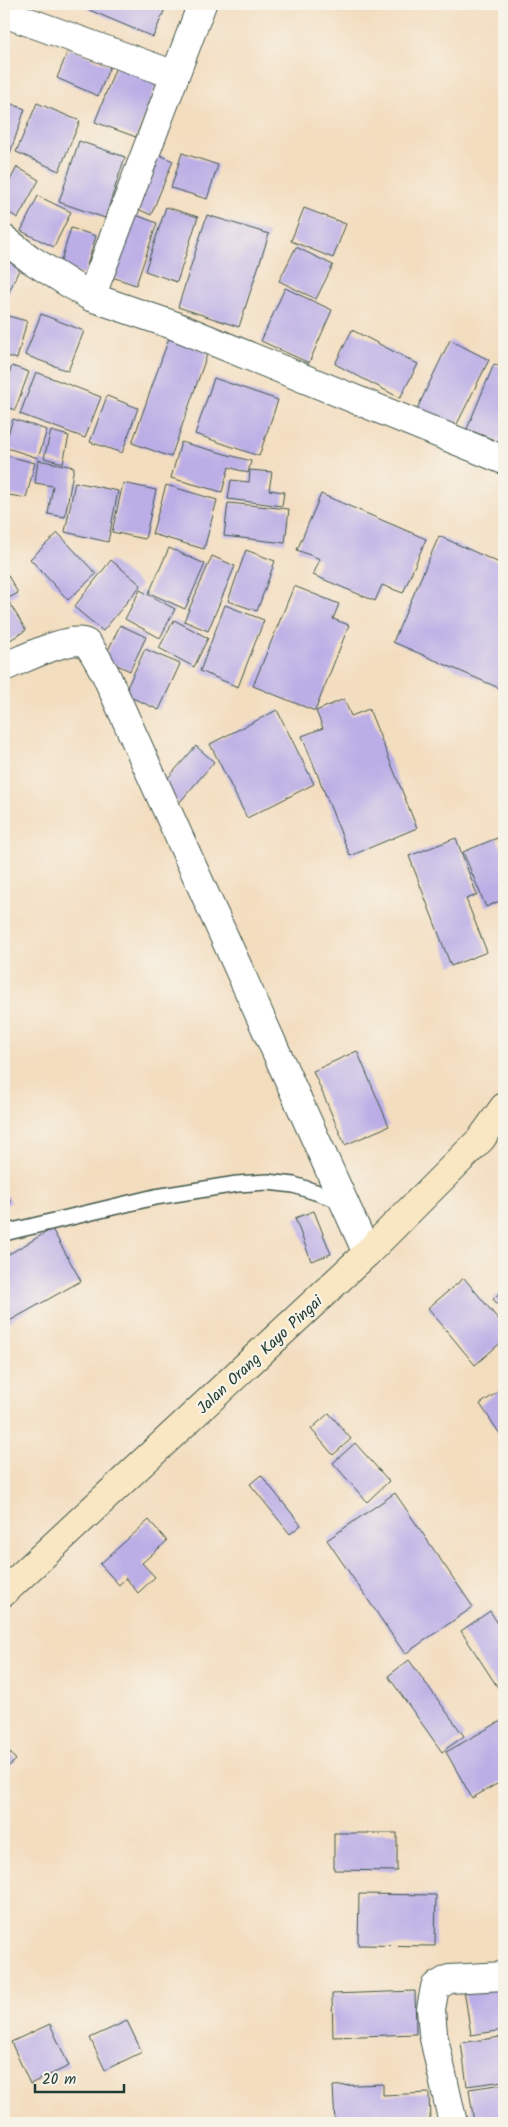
<svg xmlns="http://www.w3.org/2000/svg" width="508" height="2127" font-family="Kalam,sans-serif">
<rect width="100%" height="100%" fill="#f7f3e8"/>
<filter id="ink" filterUnits="userSpaceOnUse"><feTurbulence type="fractalNoise" baseFrequency=".02" numOctaves="2"/><feDisplacementMap in="SourceGraphic" scale="10" xChannelSelector="R" yChannelSelector="G"/><feConvolveMatrix kernelMatrix="1 2 1 2 8 2 1 2 1" color-interpolation-filters="sRGB"/></filter>
<filter id="wash" filterUnits="userSpaceOnUse"><feTurbulence type="fractalNoise" baseFrequency=".0096" numOctaves="4" result="noise"/><feDisplacementMap in="SourceGraphic" scale="20" xChannelSelector="R" yChannelSelector="G"/><feGaussianBlur stdDeviation="1.12" result="paint"/><feColorMatrix in="noise" values="0 0 0 0 0 0 0 0 0 0 0 0 0 0 0 0 0 1.4 0 .05"/><feComposite in="paint" operator="in"/></filter>
<g filter="url(#wash)">
<rect width="100%" height="100%" fill="#f3ddbf"/>
<g id="blocks">
<g fill="#bbaee6">
<polygon points="89,4 154,4 165,9 153,37 87,9"/>
<polygon points="69,48 110,66 98,96 57,78"/>
<polygon points="117,64 158,80 136,137 95,122"/>
<polygon points="4,101 25,109 4,171"/>
<polygon points="37,103 80,121 59,171 16,152"/>
<polygon points="79,141 125,157 105,218 59,202"/>
<polygon points="151,151 173,161 151,215 129,205"/>
<polygon points="182,153 218,165 207,199 171,188"/>
<polygon points="17,167 39,180 18,218 4,210 4,192"/>
<polygon points="38,196 71,212 54,247 21,231"/>
<polygon points="166,207 198,217 177,282 145,271"/>
<polygon points="304,208 346,224 333,258 291,241"/>
<polygon points="128,212 157,223 136,285 106,275"/>
<polygon points="207,215 269,234 239,327 178,307"/>
<polygon points="71,228 96,236 84,275 59,267"/>
<polygon points="296,247 333,265 316,299 279,281"/>
<polygon points="4,252 23,261 4,303"/>
<polygon points="285,288 332,310 309,363 261,341"/>
<polygon points="41,314 84,331 68,371 25,355"/>
<polygon points="4,315 27,321 17,359 4,355"/>
<polygon points="352,330 418,364 400,398 335,364"/>
<polygon points="169,338 208,352 171,457 132,443"/>
<polygon points="450,340 489,360 453,432 415,413"/>
<polygon points="494,364 504,368 504,444 467,429"/>
<polygon points="12,366 29,372 15,410 4,406 4,386"/>
<polygon points="36,372 101,397 85,438 20,414"/>
<polygon points="214,378 278,400 259,456 195,434"/>
<polygon points="107,396 138,408 122,453 90,442"/>
<polygon points="13,419 47,430 38,458 4,447"/>
<polygon points="51,431 69,436 63,463 44,458"/>
<polygon points="181,442 251,461 248,473 229,467 222,492 171,478"/>
<polygon points="4,455 35,463 26,498 4,494"/>
<polygon points="38,460 74,467 65,517 48,514 53,486 35,483"/>
<polygon points="250,470 272,472 269,490 284,492 282,506 228,499 231,480 249,482"/>
<polygon points="75,482 118,491 108,542 65,532"/>
<polygon points="123,483 156,490 145,539 112,532"/>
<polygon points="166,485 217,500 204,549 152,534"/>
<polygon points="321,494 426,539 403,593 382,585 375,601 313,575 320,559 297,550"/>
<polygon points="228,503 289,509 285,543 224,536"/>
<polygon points="58,533 96,574 68,600 30,559"/>
<polygon points="439,536 504,565 504,677 499,688 393,642"/>
<polygon points="169,548 205,564 185,609 149,593"/>
<polygon points="246,550 275,561 257,611 228,601"/>
<polygon points="212,556 235,566 208,631 184,621"/>
<polygon points="111,560 141,585 103,631 74,607"/>
<polygon points="4,569 18,593 7,599 26,630 4,644"/>
<polygon points="294,586 339,604 333,619 349,625 315,711 253,686"/>
<polygon points="140,590 175,609 160,638 125,619"/>
<polygon points="225,605 264,620 238,687 200,671"/>
<polygon points="174,620 208,638 194,667 159,648"/>
<polygon points="120,625 146,637 130,671 104,659"/>
<polygon points="145,649 180,664 159,710 124,694"/>
<polygon points="344,699 351,716 369,709 417,828 350,856 302,736 323,728 316,711"/>
<polygon points="277,710 314,784 247,818 210,744"/>
<polygon points="196,746 214,762 179,803 160,787"/>
<polygon points="456,838 477,895 466,899 487,952 451,966 409,856"/>
<polygon points="497,838 504,855 504,899 486,907 463,852"/>
<polygon points="357,1051 389,1126 345,1145 313,1071"/>
<polygon points="4,1191 11,1202 4,1206"/>
<polygon points="314,1211 331,1254 311,1261 295,1218"/>
<polygon points="52,1229 81,1281 4,1324 4,1257"/>
<polygon points="464,1278 504,1326 504,1340 475,1365 428,1308"/>
<polygon points="504,1289 504,1311 493,1299"/>
<polygon points="504,1388 504,1440 480,1404"/>
<polygon points="329,1413 351,1439 333,1455 311,1429"/>
<polygon points="355,1443 389,1481 367,1502 333,1463"/>
<polygon points="261,1475 301,1525 290,1534 250,1484"/>
<polygon points="395,1493 473,1607 405,1654 327,1540"/>
<polygon points="149,1520 167,1541 142,1563 155,1577 138,1593 126,1578 119,1585 100,1564"/>
<polygon points="490,1611 504,1633 504,1697 461,1631"/>
<polygon points="409,1660 464,1736 442,1752 388,1676"/>
<polygon points="501,1721 504,1726 504,1780 472,1798 446,1752"/>
<polygon points="4,1745 16,1760 4,1770"/>
<polygon points="334,1833 397,1833 397,1871 334,1870"/>
<polygon points="359,1894 436,1895 435,1946 358,1945"/>
<polygon points="499,1984 504,2030 471,2035 464,1989"/>
<polygon points="415,1991 416,2034 333,2037 332,1994"/>
<polygon points="127,2021 142,2052 105,2070 90,2038"/>
<polygon points="50,2024 69,2066 30,2084 11,2042"/>
<polygon points="500,2037 504,2081 467,2086 461,2043"/>
<polygon points="383,2084 383,2095 429,2093 430,2123 335,2123 333,2086"/>
<polygon points="504,2084 504,2123 474,2123 469,2089"/>
</g>
</g>
</g>
<g filter="url(#ink)">
<use href="#blocks" fill-opacity="0" stroke="#3f5549" stroke-width="1"/>
<g fill="none" stroke-linecap="round" stroke-linejoin="round">
<g stroke="#3f5549" stroke-width="18">
<polyline id="service" points="4,1233 155,1197 237,1184 268,1182 294,1185 343,1201"/>
</g>
<g stroke="#3f5549" stroke-width="30">
<g id="minor">
<polyline points="4,13 175,75"/>
<polyline points="4,239 30,259 91,297 173,325 504,460"/>
<polyline points="91,297 202,4"/>
<path d="M4,667C19,661 72,634 86,643C93,649 100,665 105,673L367,1253"/>
<polyline points="453,2123 433,2034 431,2009 435,1987 449,1979 504,1976"/>
</g>
</g>
<g stroke="#3f5549" stroke-width="30">
<polyline id="secondary" points="4,1592 367,1253 481,1139 504,1107"/>
</g>
<use href="#service" stroke="#fff" stroke-width="15"/>
<use href="#minor" stroke="#fff" stroke-width="28"/>
<use href="#secondary" stroke="#f9e7c3" stroke-width="28"/>
</g>
</g>
<g text-anchor="middle" stroke-width="4.5" stroke-linejoin="round" paint-order="stroke">
<g font-size="16" fill="#1f3d34" stroke="#f7f3e8">
<text transform="translate(259 1354) rotate(-43)" y="6">Jalan Orang Kayo Pingai</text>
</g>
</g>
<rect width="508" height="2127" fill="none" stroke="#f7f3e8" stroke-width="20"/>
<path d="M35 2084v8h89v-8" fill="none" stroke="#1f3d34" stroke-width="2.5"/>
<text x="42" y="2084" font-size="15" fill="#1f3d34" stroke="#f7f3e8" stroke-width="4" paint-order="stroke">20 m</text>
</svg>
